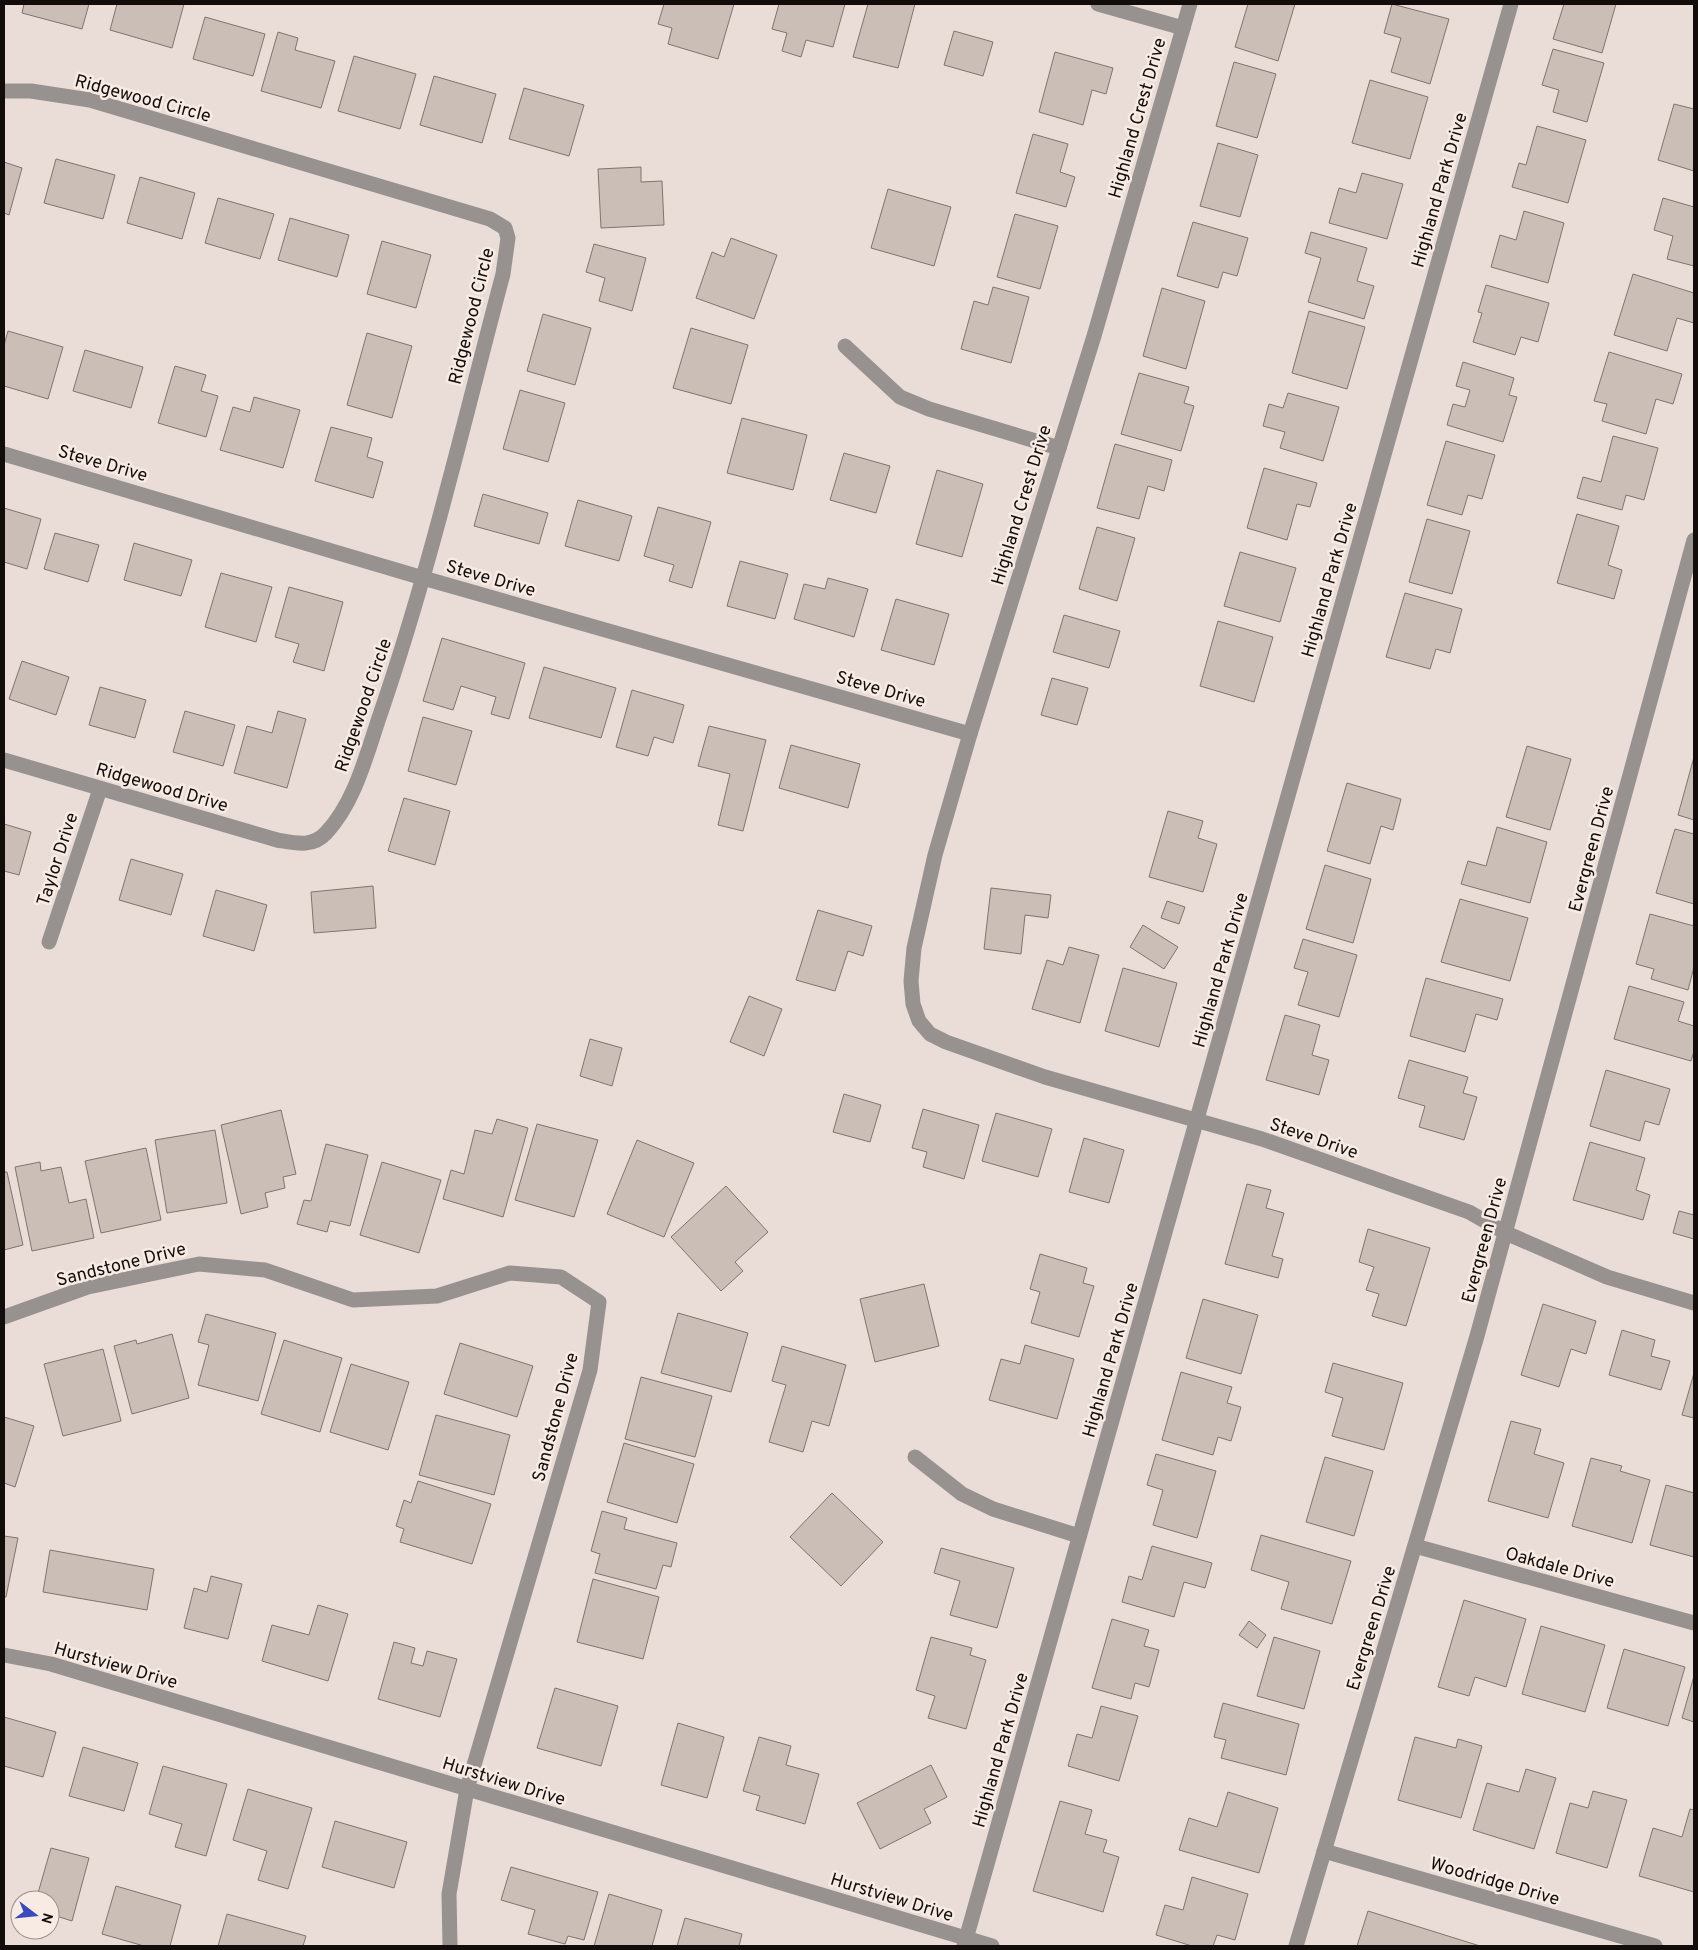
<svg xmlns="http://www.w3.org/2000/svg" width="1698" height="1950" font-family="Overpass,sans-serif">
<rect width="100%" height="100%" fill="#eaddd7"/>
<g fill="#cabeb7" stroke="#7f746e">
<polygon points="24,4 89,4 82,29 22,13"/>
<polygon points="117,4 184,4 172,48 110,30"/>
<polygon points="664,4 734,4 718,59 668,44 672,28 658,24"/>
<polygon points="779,4 845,4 833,47 806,40 801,57 782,51 787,33 772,29"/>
<polygon points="868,4 915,4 898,68 853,57"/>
<polygon points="1248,4 1295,4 1278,61 1235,47"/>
<polygon points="1392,4 1449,19 1430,84 1391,72 1401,38 1384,33"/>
<polygon points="1564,4 1616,4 1602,53 1553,39"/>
<polygon points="205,17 265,34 253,76 193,59"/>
<polygon points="954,31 993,42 983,76 944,65"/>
<polygon points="278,32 298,38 295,50 335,61 321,108 261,91"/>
<polygon points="1553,49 1604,63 1587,122 1553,112 1559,90 1542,85"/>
<polygon points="1055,52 1113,68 1106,94 1092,90 1083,125 1039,112"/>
<polygon points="354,56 416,74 400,129 338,111"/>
<polygon points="1234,62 1276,74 1257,138 1216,126"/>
<polygon points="434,76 496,94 482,143 420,125"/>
<polygon points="1370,80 1428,97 1410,159 1352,143"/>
<polygon points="524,88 584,105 569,156 509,139"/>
<polygon points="1674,104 1694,109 1694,171 1658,160"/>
<polygon points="1537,126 1586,140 1568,203 1512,187 1519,163 1526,165"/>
<polygon points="1033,134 1068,144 1060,172 1075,177 1066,207 1016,193"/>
<polygon points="1218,143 1258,155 1240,217 1200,206"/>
<polygon points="56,159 115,175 103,219 44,203"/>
<polygon points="4,162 22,168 9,215 4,213"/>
<polygon points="641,167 641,182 662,181 664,225 601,228 598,169"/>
<polygon points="1362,173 1403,184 1387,239 1329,223 1339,188 1356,193"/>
<polygon points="140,177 195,193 182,239 127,223"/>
<polygon points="888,189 951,207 934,266 871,248"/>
<polygon points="218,198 274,214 260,259 205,243"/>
<polygon points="1663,198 1694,207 1694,266 1667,259 1673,236 1654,230"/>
<polygon points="1524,211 1564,223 1548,283 1491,267 1500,235 1516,240"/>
<polygon points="1015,214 1058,226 1040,289 997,277"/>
<polygon points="290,218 349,235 337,277 278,260"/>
<polygon points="1193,222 1248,238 1237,276 1223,272 1218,288 1177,276"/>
<polygon points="1311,232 1367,248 1357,281 1374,286 1364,319 1308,302 1321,258 1305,253"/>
<polygon points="731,238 777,255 754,319 696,298 712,252 724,257"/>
<polygon points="382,241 431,255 416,308 367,294"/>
<polygon points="594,244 646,258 632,311 599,301 605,278 586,272"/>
<polygon points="1633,274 1694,293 1694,323 1677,318 1667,351 1614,335"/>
<polygon points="1486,285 1549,303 1538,342 1521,337 1515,355 1473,342 1482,313 1478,312"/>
<polygon points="993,287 1029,297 1011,363 961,349 974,301 988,305"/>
<polygon points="1162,288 1205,301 1186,369 1143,356"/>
<polygon points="1309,311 1365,327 1347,389 1292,373"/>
<polygon points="543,314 591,328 575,385 527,371"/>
<polygon points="691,328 748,345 731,404 673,388"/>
<polygon points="8,331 63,347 48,399 4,386 4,345"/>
<polygon points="367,333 412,346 392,418 347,405"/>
<polygon points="85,350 143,367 131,408 73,391"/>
<polygon points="1609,352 1682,374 1673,404 1656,399 1646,434 1602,421 1607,404 1594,401"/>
<polygon points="1463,362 1514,378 1509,395 1517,397 1503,442 1447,425 1453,404 1465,407 1470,390 1456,386"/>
<polygon points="175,366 206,375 201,391 218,396 206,437 158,423"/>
<polygon points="1139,373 1189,387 1184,403 1194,406 1181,451 1121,434"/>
<polygon points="520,390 565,403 548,462 503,449"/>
<polygon points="1288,393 1339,407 1323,461 1280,448 1285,432 1263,426 1269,404 1283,408"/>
<polygon points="254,397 300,410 283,468 220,450 233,407 250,412"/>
<polygon points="742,418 807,435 793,490 727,473"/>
<polygon points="331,427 372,438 367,457 383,462 373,498 315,481"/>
<polygon points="1613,436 1658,448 1644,500 1626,495 1622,510 1577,498 1583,477 1601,482"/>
<polygon points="1446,441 1495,455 1482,499 1468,495 1462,515 1427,505"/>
<polygon points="1115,444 1172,460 1164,491 1148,486 1139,519 1097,508"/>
<polygon points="844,453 890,466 876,513 830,500"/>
<polygon points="1264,468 1317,483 1310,507 1297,504 1287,540 1247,528"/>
<polygon points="937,470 983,484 962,557 916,544"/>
<polygon points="483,494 548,513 539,544 474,526"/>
<polygon points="578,500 632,516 619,561 565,546"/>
<polygon points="658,507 711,522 692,588 669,581 674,565 644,556"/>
<polygon points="4,508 41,519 27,569 4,562"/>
<polygon points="1577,514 1619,526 1608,565 1622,570 1614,599 1557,583"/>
<polygon points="1427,519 1470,531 1452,594 1409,582"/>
<polygon points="1097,527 1135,538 1117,601 1079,589"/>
<polygon points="55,533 99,545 88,582 44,569"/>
<polygon points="134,543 192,560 181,596 124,580"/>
<polygon points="1240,552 1296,568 1280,622 1224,606"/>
<polygon points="740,561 788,574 775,619 727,606"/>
<polygon points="221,573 272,587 256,642 205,627"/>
<polygon points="828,578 868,589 854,637 794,619 804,584 825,589"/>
<polygon points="289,587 343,602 324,671 293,662 299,644 275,637"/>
<polygon points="1405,593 1462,609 1450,653 1436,649 1430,669 1386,657"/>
<polygon points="896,599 949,614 934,665 881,650"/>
<polygon points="1064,615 1120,631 1109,668 1053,652"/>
<polygon points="1218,621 1273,637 1254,702 1200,686"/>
<polygon points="442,638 525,663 509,719 491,714 496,697 461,686 453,710 423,701"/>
<polygon points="22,661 69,677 56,715 9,699"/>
<polygon points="544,667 616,688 601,738 529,718"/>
<polygon points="1052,678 1088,688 1077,725 1041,715"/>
<polygon points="100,687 146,700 135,738 89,725"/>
<polygon points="632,690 684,705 673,743 654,737 648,756 616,747"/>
<polygon points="185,711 235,725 223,766 173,752"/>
<polygon points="278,711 306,719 287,788 234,773 247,726 272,733"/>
<polygon points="423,717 472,731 456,785 408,771"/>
<polygon points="709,726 766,740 743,831 718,825 730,774 698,766"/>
<polygon points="791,745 860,764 848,808 779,788"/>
<polygon points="1527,746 1571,759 1550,830 1506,817"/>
<polygon points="1694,757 1694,820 1678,815"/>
<polygon points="1347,783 1401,799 1393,830 1381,826 1370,864 1327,851"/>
<polygon points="404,798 450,811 435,865 388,851"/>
<polygon points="1168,811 1203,821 1198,838 1217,844 1203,892 1149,877"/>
<polygon points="4,824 31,832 19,875 4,871"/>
<polygon points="1497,827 1547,842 1530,903 1461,884 1468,861 1486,866"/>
<polygon points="1675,829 1694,834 1694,904 1656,893"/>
<polygon points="131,859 183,874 171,915 119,900"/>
<polygon points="1325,865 1371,879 1353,943 1306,929"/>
<polygon points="373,886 376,928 314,933 311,892"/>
<polygon points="991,888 1051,895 1048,918 1025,915 1021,954 984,949"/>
<polygon points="216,890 267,905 254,951 203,936"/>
<polygon points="1460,899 1528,918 1510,981 1441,962"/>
<polygon points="1167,901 1185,907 1179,924 1161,918"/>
<polygon points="818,910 872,926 863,956 848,951 835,991 796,980"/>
<polygon points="1650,914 1694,926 1694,967 1688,990 1651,979 1654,969 1636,964"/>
<polygon points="1143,925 1178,947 1164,969 1130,947"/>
<polygon points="1303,939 1357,955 1339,1017 1298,1005 1308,972 1294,968"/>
<polygon points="1069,947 1099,955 1080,1023 1032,1009 1047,960 1063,965"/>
<polygon points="1123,968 1177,983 1159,1047 1105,1031"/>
<polygon points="1426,978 1503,999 1497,1020 1476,1014 1465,1052 1410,1036"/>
<polygon points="1629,986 1684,1002 1678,1021 1694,1026 1694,1051 1691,1061 1614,1039"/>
<polygon points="749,996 782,1009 764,1056 730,1042"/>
<polygon points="1285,1015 1320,1025 1312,1055 1329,1060 1319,1095 1266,1080"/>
<polygon points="590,1039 622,1048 612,1086 580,1076"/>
<polygon points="1409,1060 1468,1077 1463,1093 1477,1097 1464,1140 1419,1127 1425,1106 1398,1098"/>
<polygon points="1606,1070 1670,1089 1659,1125 1645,1121 1640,1141 1590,1126"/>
<polygon points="844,1094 881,1105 870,1142 833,1132"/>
<polygon points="923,1109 979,1125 964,1179 923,1167 927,1152 912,1148"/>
<polygon points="281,1110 296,1174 283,1177 285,1188 265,1193 268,1207 241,1214 221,1125"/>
<polygon points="996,1113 1052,1129 1038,1177 982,1161"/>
<polygon points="497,1119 528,1128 503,1217 443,1199 451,1170 464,1174 475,1130 492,1134"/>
<polygon points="537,1124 598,1140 574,1217 515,1200"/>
<polygon points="215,1130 227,1203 167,1213 155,1140"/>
<polygon points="1084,1138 1124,1150 1109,1203 1069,1192"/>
<polygon points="637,1140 694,1163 664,1237 607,1214"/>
<polygon points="1590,1142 1645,1158 1636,1190 1650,1195 1643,1220 1573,1200"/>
<polygon points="326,1144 368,1155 350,1226 330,1221 327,1232 297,1224 304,1200 311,1201"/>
<polygon points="146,1148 161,1220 101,1233 85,1161"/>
<polygon points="40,1162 41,1171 61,1167 69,1203 86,1199 94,1238 32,1251 15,1167"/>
<polygon points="382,1162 441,1180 419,1253 360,1235"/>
<polygon points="4,1172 7,1172 23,1245 4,1250"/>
<polygon points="1247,1184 1271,1190 1266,1208 1284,1213 1272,1256 1283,1259 1278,1278 1225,1264"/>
<polygon points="726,1186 768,1232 735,1262 743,1271 721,1291 671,1237"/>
<polygon points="1679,1211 1694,1215 1694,1239 1673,1233"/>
<polygon points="1368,1229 1430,1248 1406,1326 1372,1316 1379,1294 1366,1290 1374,1267 1359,1262"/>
<polygon points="1040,1254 1087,1268 1083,1283 1094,1286 1079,1337 1031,1323 1040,1292 1030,1289"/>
<polygon points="924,1284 939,1346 875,1362 860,1299"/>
<polygon points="1203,1299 1258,1315 1241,1374 1186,1358"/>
<polygon points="1543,1304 1596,1321 1586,1354 1571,1349 1559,1387 1521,1375"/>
<polygon points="678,1313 748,1333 731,1392 661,1373"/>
<polygon points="206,1314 276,1333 258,1401 198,1385 209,1345 198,1342"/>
<polygon points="1622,1330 1655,1340 1651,1356 1670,1361 1661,1390 1609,1375"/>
<polygon points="172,1334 189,1398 132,1414 114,1346 136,1340 137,1344"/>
<polygon points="284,1340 342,1358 320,1432 261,1414"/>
<polygon points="460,1343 533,1366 517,1417 444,1394"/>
<polygon points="1025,1345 1074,1359 1057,1419 989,1400 1001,1359 1020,1364"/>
<polygon points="782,1346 846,1365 829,1426 812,1421 803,1452 769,1442 786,1385 772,1381"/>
<polygon points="103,1349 121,1421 63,1436 44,1364"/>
<polygon points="1333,1363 1403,1383 1384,1450 1332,1436 1343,1398 1325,1392"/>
<polygon points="351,1364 409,1382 388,1450 330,1432"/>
<polygon points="1181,1372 1232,1387 1227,1403 1241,1407 1231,1441 1218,1437 1213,1455 1162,1440"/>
<polygon points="1694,1373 1694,1418 1682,1415"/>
<polygon points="641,1377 712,1396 695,1457 625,1439"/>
<polygon points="436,1415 510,1435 494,1495 419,1475"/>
<polygon points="4,1417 34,1426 15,1487 4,1483"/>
<polygon points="1511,1421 1541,1429 1534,1454 1564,1463 1548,1518 1488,1501"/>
<polygon points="624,1443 694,1464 677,1523 607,1502"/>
<polygon points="1156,1454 1216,1471 1197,1538 1153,1525 1163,1490 1147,1485"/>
<polygon points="1325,1457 1373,1471 1354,1536 1306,1522"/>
<polygon points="1591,1458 1622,1466 1620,1471 1650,1480 1632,1543 1572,1526"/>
<polygon points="418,1481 491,1504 472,1564 400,1542 404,1529 396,1526 404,1500 411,1503"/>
<polygon points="1666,1485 1694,1493 1694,1557 1650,1545"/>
<polygon points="832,1493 883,1542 841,1586 790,1537"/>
<polygon points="602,1511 627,1518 624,1529 677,1543 671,1567 663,1565 656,1589 595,1573 600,1554 591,1551"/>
<polygon points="1261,1535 1351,1561 1332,1624 1281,1609 1289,1582 1251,1570"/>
<polygon points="4,1536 18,1538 6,1597 4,1597"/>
<polygon points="1152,1546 1212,1563 1205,1588 1184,1582 1174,1617 1122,1602 1129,1576 1142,1580"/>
<polygon points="941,1548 1014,1568 997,1628 950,1615 960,1581 934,1573"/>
<polygon points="50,1550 154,1569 147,1610 43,1592"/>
<polygon points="211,1576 242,1584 228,1639 184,1628 194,1588 207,1592"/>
<polygon points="593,1579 659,1597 643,1659 577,1642"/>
<polygon points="1464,1600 1526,1619 1506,1687 1475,1677 1469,1696 1438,1687"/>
<polygon points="318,1605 348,1614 328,1681 262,1661 272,1625 309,1635"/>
<polygon points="1112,1619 1149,1630 1144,1646 1159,1650 1149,1687 1135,1683 1131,1699 1092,1688"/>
<polygon points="1249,1621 1266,1635 1257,1648 1239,1635"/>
<polygon points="1541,1626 1605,1645 1585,1712 1522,1694"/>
<polygon points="931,1637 972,1648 970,1655 986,1660 966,1729 928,1718 935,1696 916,1690"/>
<polygon points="1274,1637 1320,1651 1304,1709 1257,1696"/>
<polygon points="394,1642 415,1648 411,1663 423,1666 427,1651 457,1659 440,1717 378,1699"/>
<polygon points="1624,1649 1685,1667 1668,1726 1607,1708"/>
<polygon points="1694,1676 1694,1722 1682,1718"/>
<polygon points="555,1688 618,1706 601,1766 537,1748"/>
<polygon points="1223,1703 1299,1724 1286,1775 1221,1758 1226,1740 1214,1737"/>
<polygon points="1101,1706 1138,1716 1119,1781 1068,1766 1077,1734 1092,1738"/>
<polygon points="4,1717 56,1732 43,1777 4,1766"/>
<polygon points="678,1723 724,1737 707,1798 661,1785"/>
<polygon points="759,1737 791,1746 786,1765 819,1774 805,1824 756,1810 760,1796 743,1791"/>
<polygon points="1415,1737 1456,1748 1458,1739 1482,1746 1461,1818 1398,1800"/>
<polygon points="83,1747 138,1763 124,1811 69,1796"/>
<polygon points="931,1765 947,1797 924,1809 931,1823 880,1849 857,1803"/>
<polygon points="163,1766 227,1784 206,1856 175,1847 182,1824 149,1814"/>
<polygon points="1526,1769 1556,1778 1534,1849 1473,1830 1487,1783 1519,1792"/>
<polygon points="248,1789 312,1808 288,1889 258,1880 267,1851 233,1840"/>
<polygon points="1593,1791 1627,1800 1607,1868 1556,1853 1570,1803 1588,1808"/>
<polygon points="1228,1792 1278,1808 1259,1873 1179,1850 1189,1818 1217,1827"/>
<polygon points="1060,1801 1092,1810 1085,1834 1107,1840 1103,1852 1119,1857 1103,1912 1033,1891"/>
<polygon points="1690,1809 1694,1810 1694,1892 1639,1876 1653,1828 1682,1837"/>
<polygon points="335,1821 407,1842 394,1888 322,1867"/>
<polygon points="51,1848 89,1858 72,1921 50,1914 50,1900 36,1900"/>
<polygon points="511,1867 598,1892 584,1940 568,1936 565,1944 528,1934 535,1910 501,1900"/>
<polygon points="1192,1877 1248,1894 1235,1940 1217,1935 1213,1946 1192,1946 1156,1935 1165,1905 1183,1910"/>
<polygon points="116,1886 181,1905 170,1946 144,1946 102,1934"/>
<polygon points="609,1894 662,1910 652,1946 594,1946"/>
<polygon points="1368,1911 1480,1946 1357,1946"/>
<polygon points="227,1914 306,1936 303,1946 218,1946"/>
<polygon points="685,1918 742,1934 739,1946 677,1946"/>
</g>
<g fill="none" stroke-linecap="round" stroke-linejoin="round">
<g stroke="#97928f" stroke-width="15">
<polyline points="1098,4 1183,28"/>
<polyline points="1190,4 1094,336 970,734 935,855 914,948 911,981 913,1004 919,1021 930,1034 946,1042 1045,1077 1262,1139 1469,1212 1506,1233 1607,1277 1694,1303"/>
<path d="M4,91H31L90,100L490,219L505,228L508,238L503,274C464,421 430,569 381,712C367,752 356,801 326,833C312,848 295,843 277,840L4,760"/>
<polyline points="845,346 900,397 929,409 1059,448"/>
<polyline points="4,454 423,578 970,734"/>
<polyline points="49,942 100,789"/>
<polyline points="4,1317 88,1287 199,1264 265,1270 353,1300 437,1296 510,1273 561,1277 599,1302 590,1370 467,1789 449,1894 450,1946"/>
<polyline points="915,1457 962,1494 993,1509 1079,1536"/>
<polyline points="1415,1546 1694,1623"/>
<polyline points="4,1655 51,1664 992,1946"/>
<polyline points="1324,1851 1655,1946"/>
<polyline points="964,1946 1511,4"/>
<polyline points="1296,1946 1477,1336 1694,540"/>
</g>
</g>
<g text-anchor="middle" stroke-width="5" stroke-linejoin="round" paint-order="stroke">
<g font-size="18" fill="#120d0b" stroke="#f7ebe4">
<text transform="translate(143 98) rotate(15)" y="6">Ridgewood Circle</text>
<text transform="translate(1137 118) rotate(-74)" y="6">Highland Crest Drive</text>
<text transform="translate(1439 190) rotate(-74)" y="6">Highland Park Drive</text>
<text transform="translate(471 316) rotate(-76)" y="6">Ridgewood Circle</text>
<text transform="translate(103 463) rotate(16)" y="6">Steve Drive</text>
<text transform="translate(1021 505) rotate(-73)" y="6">Highland Crest Drive</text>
<text transform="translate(491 578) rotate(16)" y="6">Steve Drive</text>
<text transform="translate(1329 580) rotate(-74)" y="6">Highland Park Drive</text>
<text transform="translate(881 689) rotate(16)" y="6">Steve Drive</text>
<text transform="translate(363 705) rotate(-71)" y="6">Ridgewood Circle</text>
<text transform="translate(162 787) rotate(16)" y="6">Ridgewood Drive</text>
<text transform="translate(1591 849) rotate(-75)" y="6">Evergreen Drive</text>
<text transform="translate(57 859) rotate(-72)" y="6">Taylor Drive</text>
<text transform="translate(1220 970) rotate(-74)" y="6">Highland Park Drive</text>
<text transform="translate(1314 1138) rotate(19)" y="6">Steve Drive</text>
<text transform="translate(1484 1240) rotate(-75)" y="6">Evergreen Drive</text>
<text transform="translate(121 1264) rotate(-14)" y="6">Sandstone Drive</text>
<text transform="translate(1110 1360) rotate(-74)" y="6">Highland Park Drive</text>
<text transform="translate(555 1417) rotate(-75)" y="6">Sandstone Drive</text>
<text transform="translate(1560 1567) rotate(15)" y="6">Oakdale Drive</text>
<text transform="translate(1371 1628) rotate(-73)" y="6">Evergreen Drive</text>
<text transform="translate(116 1665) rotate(16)" y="6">Hurstview Drive</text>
<text transform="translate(1000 1750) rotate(-74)" y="6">Highland Park Drive</text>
<text transform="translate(504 1781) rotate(17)" y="6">Hurstview Drive</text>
<text transform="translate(1495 1881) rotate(16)" y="6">Woodridge Drive</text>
<text transform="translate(892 1897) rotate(17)" y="6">Hurstview Drive</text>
</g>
</g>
<rect width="1698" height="1950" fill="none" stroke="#120d0b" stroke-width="10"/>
<g transform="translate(35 1915) rotate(106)"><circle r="24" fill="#f7ebe4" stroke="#9b928d"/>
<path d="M0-4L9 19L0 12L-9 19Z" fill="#3b49bc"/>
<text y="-8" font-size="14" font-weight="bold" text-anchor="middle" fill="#120d0b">N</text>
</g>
</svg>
